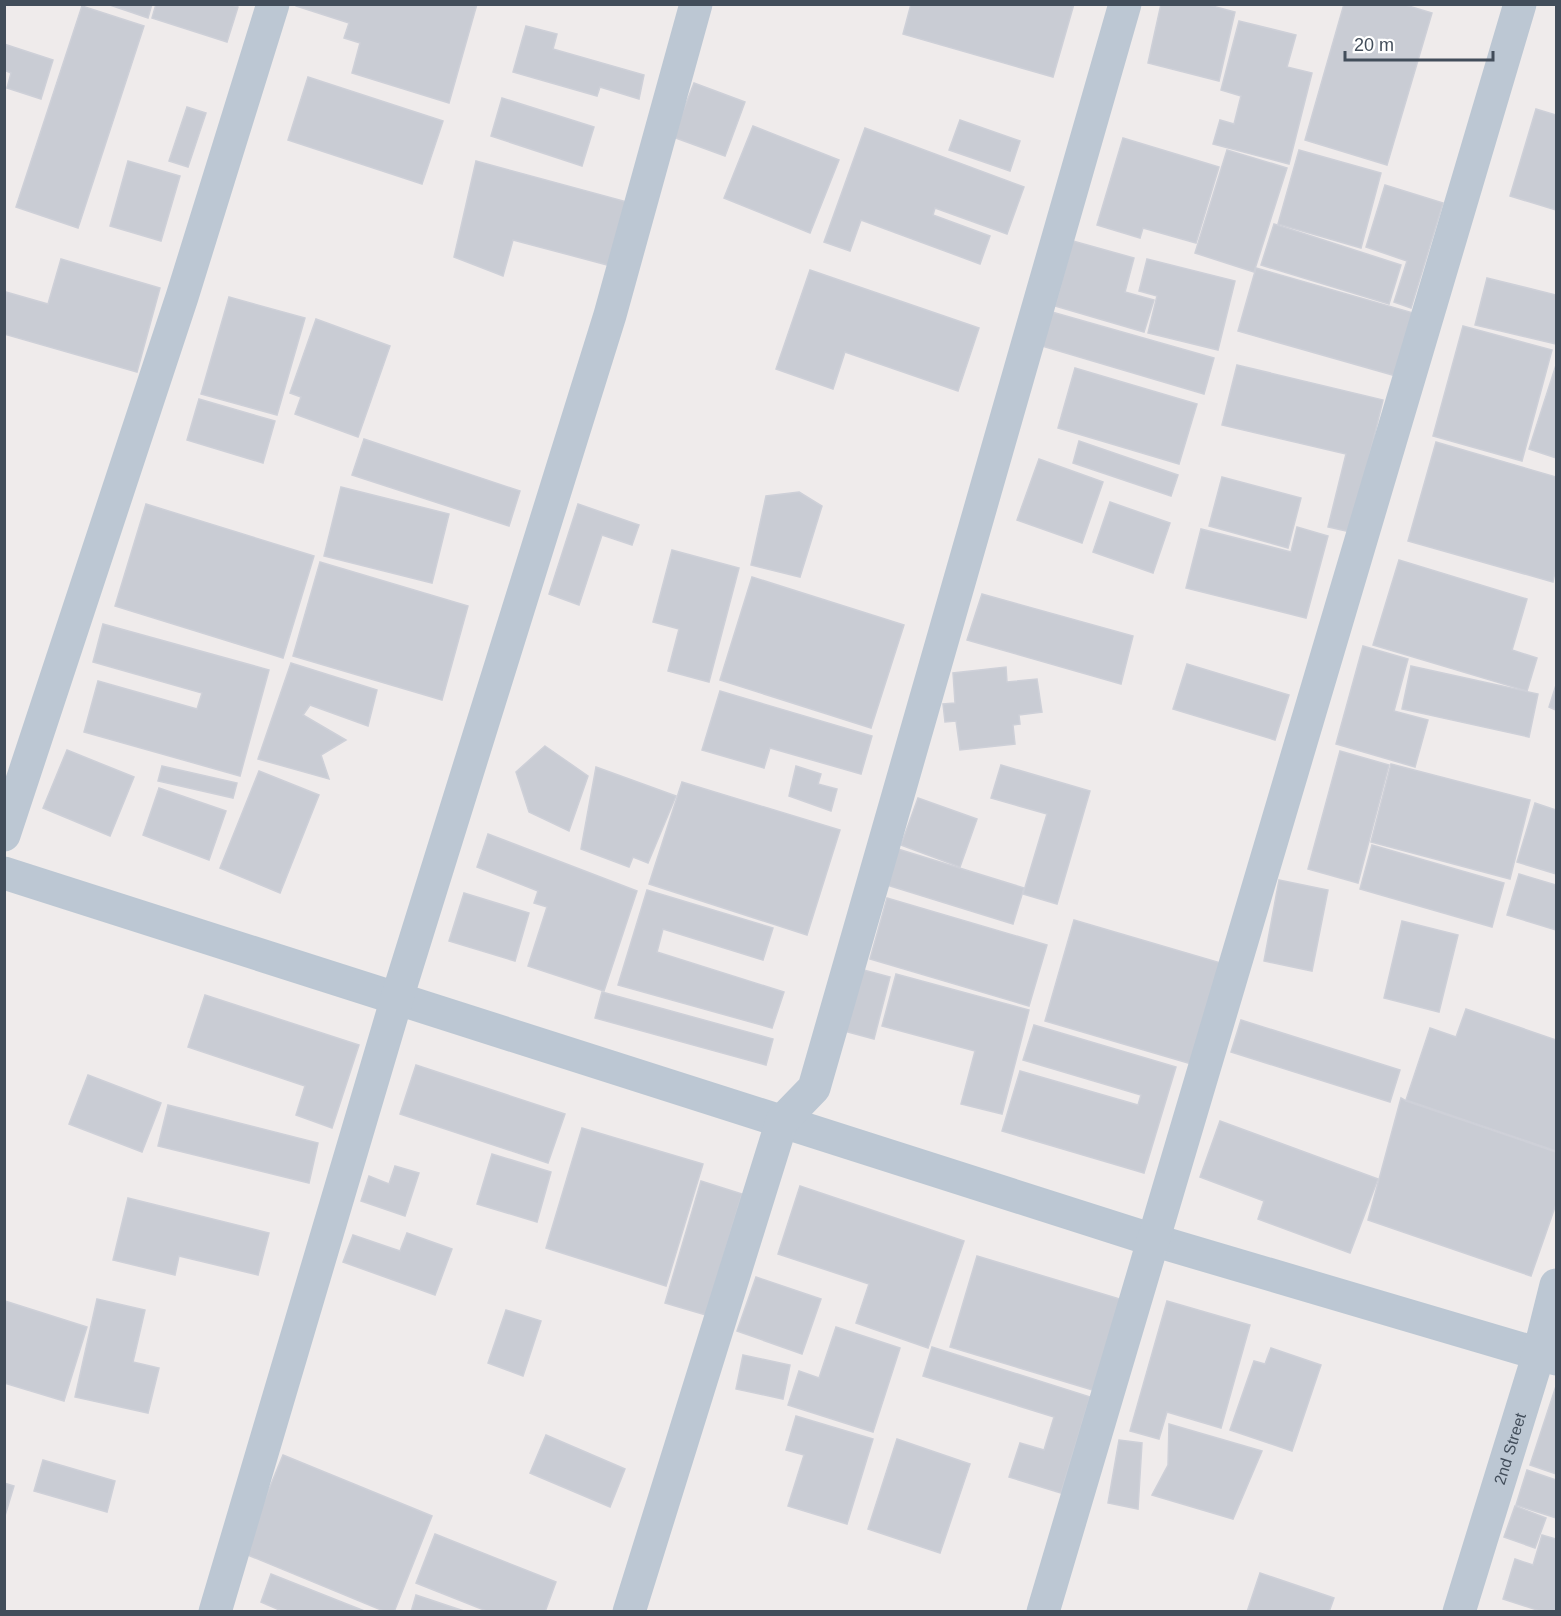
<svg xmlns="http://www.w3.org/2000/svg" width="1561" height="1616" font-family="Arial,sans-serif">
<rect width="100%" height="100%" fill="#efebeb"/>
<g fill="#c9ccd4" stroke="#ced0d8" stroke-width="1.5">
<polygon points="107,4 152,4 148,18"/>
<polygon points="156,4 229,4 238,7 227,42 152,18"/>
<polygon points="296,4 477,4 449,103 352,73 360,43 344,38 349,23 296,6"/>
<polygon points="911,4 1074,4 1053,77 903,34"/>
<polygon points="1161,4 1205,4 1235,12 1219,81 1148,63"/>
<polygon points="1344,4 1402,4 1432,13 1387,165 1305,140"/>
<polygon points="82,6 144,26 78,228 16,207"/>
<polygon points="1239,21 1296,35 1287,67 1312,73 1289,164 1213,144 1220,120 1234,124 1241,96 1221,90"/>
<polygon points="526,26 557,34 553,49 644,75 639,99 600,87 597,96 513,72"/>
<polygon points="4,44 53,60 41,99 7,88 11,73 4,70"/>
<polygon points="308,77 443,121 422,184 288,140"/>
<polygon points="694,83 745,102 725,156 673,137"/>
<polygon points="502,98 594,127 582,166 491,136"/>
<polygon points="187,107 206,113 188,167 169,161"/>
<polygon points="1536,109 1556,115 1556,210 1510,196"/>
<polygon points="960,120 1020,141 1010,171 949,150"/>
<polygon points="753,126 839,160 810,233 724,198"/>
<polygon points="865,128 1024,187 1007,234 935,208 933,215 990,236 980,264 861,220 850,251 824,242"/>
<polygon points="1123,138 1219,167 1196,243 1143,228 1140,238 1097,225"/>
<polygon points="1227,150 1287,168 1254,272 1195,253"/>
<polygon points="1299,150 1381,173 1361,248 1278,224"/>
<polygon points="128,161 180,176 161,241 110,226"/>
<polygon points="476,161 627,202 611,266 513,240 503,276 454,257"/>
<polygon points="1385,185 1443,203 1411,308 1394,302 1407,261 1366,247"/>
<polygon points="1274,224 1401,265 1389,304 1261,265"/>
<polygon points="1073,241 1134,258 1125,292 1154,300 1144,332 1055,306"/>
<polygon points="61,259 160,288 137,372 4,334 6,292 48,304"/>
<polygon points="1147,259 1235,281 1218,350 1148,333 1157,296 1139,291"/>
<polygon points="1256,268 1420,315 1403,378 1238,331"/>
<polygon points="810,270 979,328 958,391 845,352 833,389 776,369"/>
<polygon points="1487,278 1556,295 1556,344 1475,325"/>
<polygon points="229,297 305,318 277,415 201,394"/>
<polygon points="1052,312 1214,358 1204,394 1042,346"/>
<polygon points="316,319 390,346 358,437 295,414 301,397 290,393"/>
<polygon points="1463,326 1552,350 1522,461 1433,436"/>
<polygon points="1237,365 1383,400 1351,532 1328,527 1346,454 1222,425"/>
<polygon points="1556,365 1556,458 1529,449"/>
<polygon points="1075,368 1197,404 1179,464 1058,428"/>
<polygon points="199,399 275,421 263,463 187,440"/>
<polygon points="364,439 520,491 509,526 352,475"/>
<polygon points="1079,441 1178,475 1171,496 1073,463"/>
<polygon points="1436,442 1556,477 1556,567 1553,582 1408,541"/>
<polygon points="1039,459 1103,482 1082,543 1017,520"/>
<polygon points="1222,477 1301,498 1288,548 1209,526"/>
<polygon points="341,487 449,514 432,583 324,556"/>
<polygon points="799,492 822,506 800,577 751,565 766,496"/>
<polygon points="1110,502 1170,523 1153,573 1093,552"/>
<polygon points="146,504 314,556 283,658 115,606"/>
<polygon points="578,504 639,525 632,545 602,535 579,605 549,594"/>
<polygon points="1297,527 1328,536 1306,618 1186,588 1201,529 1291,552"/>
<polygon points="672,550 739,568 709,682 668,671 679,629 653,622"/>
<polygon points="1399,560 1527,599 1512,650 1537,658 1527,691 1373,645"/>
<polygon points="320,562 468,606 442,700 293,656"/>
<polygon points="752,577 904,625 871,728 720,680"/>
<polygon points="982,594 1133,636 1121,684 967,640"/>
<polygon points="103,624 269,670 240,776 84,732 98,681 197,709 202,693 93,662"/>
<polygon points="1363,646 1408,659 1394,711 1428,720 1415,767 1336,744"/>
<polygon points="291,663 377,690 368,726 310,705 303,715 346,740 321,755 329,779 258,759"/>
<polygon points="1187,664 1289,695 1275,740 1173,709"/>
<polygon points="1411,666 1538,694 1529,737 1402,709"/>
<polygon points="1006,667 1007,682 1037,679 1042,712 1019,715 1020,724 1013,725 1015,744 960,750 956,721 945,722 943,704 955,703 953,673"/>
<polygon points="1556,685 1556,710 1549,707"/>
<polygon points="720,691 872,736 861,774 770,748 764,768 702,750"/>
<polygon points="545,746 588,776 569,831 529,812 516,772"/>
<polygon points="67,750 134,777 110,836 43,808"/>
<polygon points="1340,751 1389,765 1358,883 1308,869"/>
<polygon points="1391,764 1530,800 1510,879 1371,842"/>
<polygon points="1001,765 1090,791 1057,904 1023,894 1047,814 991,798"/>
<polygon points="162,766 237,783 233,798 158,781"/>
<polygon points="796,766 821,774 818,784 837,789 831,811 789,796"/>
<polygon points="596,767 676,796 648,863 633,857 629,867 581,849"/>
<polygon points="259,771 319,795 280,893 220,868"/>
<polygon points="682,782 840,830 807,935 649,884"/>
<polygon points="159,788 226,811 209,860 143,835"/>
<polygon points="918,798 977,819 960,867 901,845"/>
<polygon points="1535,803 1556,810 1556,874 1517,862"/>
<polygon points="488,834 637,891 604,991 528,966 547,907 534,903 538,891 477,867"/>
<polygon points="885,845 1024,888 1013,924 874,881"/>
<polygon points="1372,845 1504,883 1492,927 1360,889"/>
<polygon points="1519,874 1556,885 1556,930 1507,915"/>
<polygon points="1279,880 1328,890 1312,971 1264,961"/>
<polygon points="647,890 773,928 763,960 663,929 657,952 784,992 772,1028 618,985"/>
<polygon points="464,893 529,913 515,961 449,941"/>
<polygon points="887,898 1047,945 1029,1006 870,959"/>
<polygon points="1074,920 1224,964 1195,1065 1045,1021"/>
<polygon points="1402,921 1458,935 1439,1012 1384,998"/>
<polygon points="860,969 890,977 874,1039 844,1031"/>
<polygon points="896,974 1029,1010 1002,1114 961,1104 975,1051 882,1026"/>
<polygon points="602,992 773,1039 766,1065 595,1018"/>
<polygon points="205,995 359,1045 332,1128 296,1115 305,1086 188,1047"/>
<polygon points="1466,1009 1556,1040 1556,1151 1406,1100 1430,1028 1456,1037"/>
<polygon points="1241,1020 1400,1070 1390,1102 1231,1052"/>
<polygon points="1034,1025 1176,1067 1144,1173 1002,1131 1020,1071 1138,1105 1141,1095 1023,1060"/>
<polygon points="416,1065 565,1114 548,1163 400,1114"/>
<polygon points="88,1075 161,1103 142,1152 69,1124"/>
<polygon points="1401,1098 1406,1101 1556,1152 1556,1204 1531,1276 1368,1220"/>
<polygon points="168,1105 318,1143 309,1183 158,1146"/>
<polygon points="1220,1121 1378,1179 1350,1253 1258,1219 1264,1201 1200,1177"/>
<polygon points="582,1128 703,1164 666,1286 546,1248"/>
<polygon points="492,1154 551,1172 537,1222 477,1204"/>
<polygon points="395,1166 419,1173 405,1216 361,1201 369,1176 389,1184"/>
<polygon points="701,1181 742,1194 706,1315 665,1303"/>
<polygon points="800,1186 964,1241 928,1348 856,1323 869,1284 778,1254"/>
<polygon points="128,1198 269,1233 258,1275 179,1256 175,1275 113,1260"/>
<polygon points="407,1233 452,1249 435,1295 343,1262 353,1235 400,1251"/>
<polygon points="977,1256 1123,1300 1096,1391 950,1347"/>
<polygon points="756,1277 821,1299 802,1354 737,1331"/>
<polygon points="97,1299 145,1310 133,1362 159,1368 148,1413 75,1397"/>
<polygon points="5,1301 87,1327 64,1401 4,1383"/>
<polygon points="1167,1301 1250,1325 1221,1428 1167,1412 1159,1439 1130,1431"/>
<polygon points="506,1310 541,1321 523,1376 488,1363"/>
<polygon points="836,1327 900,1348 873,1432 788,1405 799,1371 819,1378"/>
<polygon points="932,1347 1090,1397 1061,1493 1009,1477 1020,1443 1044,1450 1054,1417 923,1376"/>
<polygon points="1271,1348 1321,1365 1292,1451 1230,1430 1254,1361 1265,1364"/>
<polygon points="743,1355 790,1365 783,1399 736,1389"/>
<polygon points="1556,1386 1556,1474 1530,1465"/>
<polygon points="796,1416 873,1439 847,1524 788,1506 804,1455 786,1450"/>
<polygon points="1169,1424 1262,1451 1233,1519 1152,1495 1168,1465"/>
<polygon points="546,1435 625,1469 610,1507 530,1473"/>
<polygon points="897,1439 970,1464 940,1553 868,1529"/>
<polygon points="1119,1440 1142,1443 1138,1509 1108,1503"/>
<polygon points="283,1455 432,1516 394,1612 386,1612 243,1553"/>
<polygon points="43,1460 115,1481 107,1512 34,1491"/>
<polygon points="1527,1470 1556,1480 1556,1518 1516,1505"/>
<polygon points="4,1483 14,1486 4,1519"/>
<polygon points="1515,1506 1546,1518 1535,1548 1504,1537"/>
<polygon points="435,1534 556,1582 545,1612 489,1612 416,1583"/>
<polygon points="1542,1535 1556,1539 1556,1612 1543,1612 1503,1599 1515,1559 1533,1565"/>
<polygon points="1260,1573 1334,1598 1329,1612 1247,1612"/>
<polygon points="271,1574 367,1612 284,1612 261,1602"/>
<polygon points="416,1595 467,1612 411,1612"/>
</g>
<g fill="none" stroke-linecap="round" stroke-linejoin="round">
<g stroke="#bcc7d3" stroke-width="33">
<polyline points="4,835 182,297 273,4"/>
<polyline points="4,873 1153,1240 1556,1359"/>
<polyline points="215,1612 397,998 610,315 696,4"/>
<polyline points="629,1612 782,1121 814,1088 1125,4"/>
<polyline points="1043,1612 1520,4"/>
<path id="s1" d="M1459,1612L1539,1353L1556,1285"/>
</g>
</g>
<g text-anchor="middle" stroke-width="4.5" stroke-linejoin="round" paint-order="stroke">
<g font-size="16" fill="#424d5a" stroke="#fff">
<text dy="6" stroke="none"><textPath href="#s1" startOffset="171">2nd Street</textPath></text>
</g>
</g>
<rect width="1561" height="1616" fill="none" stroke="#424d5a" stroke-width="12"/>
<path d="M1345 51v9h148v-9" fill="none" stroke="#424d5a" stroke-width="3"/>
<text x="1354" y="51" font-size="18" fill="#424d5a" stroke="#ffffff" stroke-width="4.5" paint-order="stroke">20 m</text>
</svg>
